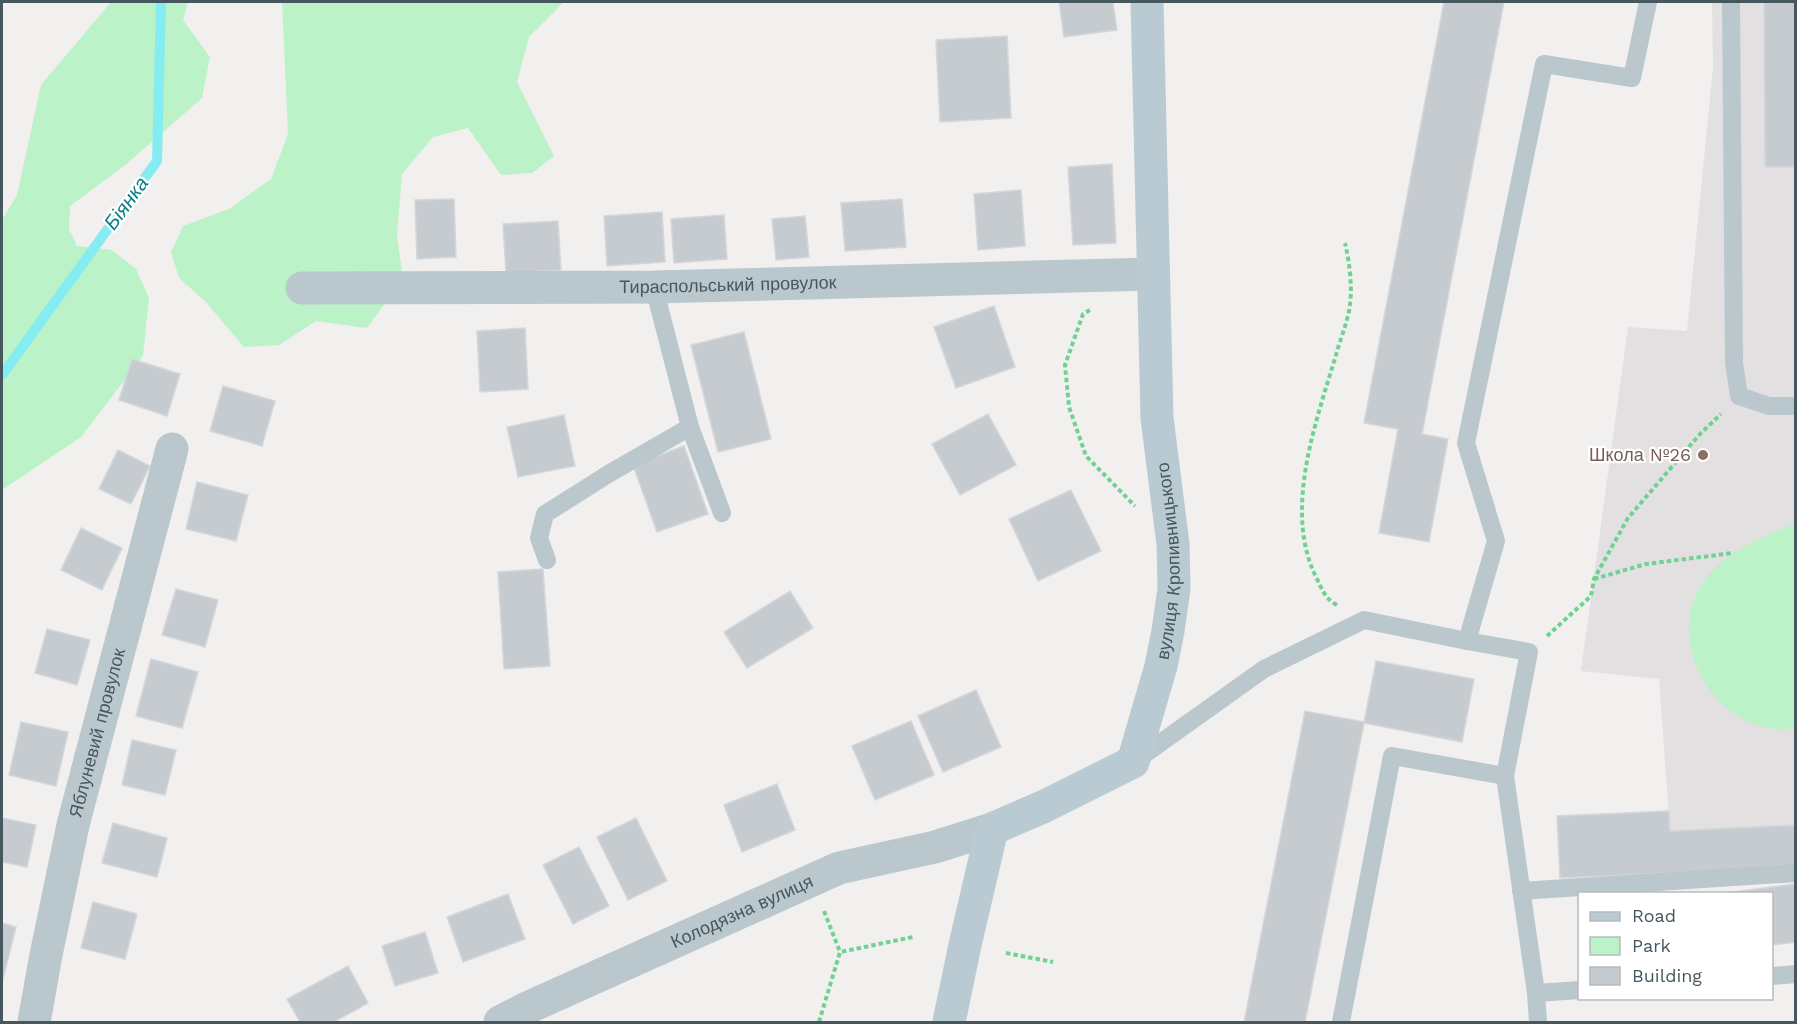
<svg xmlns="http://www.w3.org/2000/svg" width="1797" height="1024" font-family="'Work Sans',sans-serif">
<rect width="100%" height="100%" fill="#f2efef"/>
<polygon fill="#e3e0e2" points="1712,2 1795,2 1795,825 1670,831 1659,679 1581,671 1628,327 1687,331 1713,67"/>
<g fill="#bbf2c7">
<polygon points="111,2 188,2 183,20 210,57 202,98 124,166 70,206 69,229 77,246 112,250 136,269 149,298 143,356 81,437 2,490 2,220 17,195 41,85"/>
<polygon points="282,2 564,2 529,37 517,82 554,156 532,173 501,175 468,128 433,137 402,174 397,235 403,279 367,328 316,321 279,345 244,347 205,301 179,278 171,252 183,226 229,209 271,179 288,134"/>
<path d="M1795,523V728C1725,741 1664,652 1699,589C1720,553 1759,539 1795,523Z"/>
</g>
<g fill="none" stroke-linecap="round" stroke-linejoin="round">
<polyline stroke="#85edf2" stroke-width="10" points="2,375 157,161 161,2"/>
</g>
<g fill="#c6cbcf" stroke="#d3d7db" stroke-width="1.5">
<polygon points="1059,2 1113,2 1117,30 1064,37"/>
<polygon points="1444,2 1504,2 1422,434 1448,439 1429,542 1379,533 1398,429 1364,423"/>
<polygon points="1764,2 1796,2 1796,167 1765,167"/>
<polygon points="1007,36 1011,118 940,122 936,40"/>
<polygon points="1112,164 1116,243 1073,245 1068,167"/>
<polygon points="1021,190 1025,246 978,250 974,194"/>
<polygon points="454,199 456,257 417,259 415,200"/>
<polygon points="902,199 906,247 845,251 841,203"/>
<polygon points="662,212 665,262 607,266 604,216"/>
<polygon points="724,215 727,259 674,263 671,219"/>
<polygon points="805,216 809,257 776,260 772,219"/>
<polygon points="558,221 561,270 506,273 503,224"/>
<polygon points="994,306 1015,367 956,388 934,327"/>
<polygon points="525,328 528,389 480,392 477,331"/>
<polygon points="744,332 771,439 718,452 691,345"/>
<polygon points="132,359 180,374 167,416 119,400"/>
<polygon points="223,386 275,401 262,446 210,431"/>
<polygon points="988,414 1016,465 960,495 932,444"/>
<polygon points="564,415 575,466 518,477 507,427"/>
<polygon points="684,446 708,514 657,532 633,465"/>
<polygon points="118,450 150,466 131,504 99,489"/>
<polygon points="197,482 248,495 236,541 186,529"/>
<polygon points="1071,490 1101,551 1038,581 1009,519"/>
<polygon points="81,528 122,548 102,590 61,570"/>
<polygon points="543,569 550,666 504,669 498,572"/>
<polygon points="176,589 218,600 205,647 162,635"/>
<polygon points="790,591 813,628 747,668 724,632"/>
<polygon points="47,629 90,640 77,685 35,673"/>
<polygon points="151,659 198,672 182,728 136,716"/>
<polygon points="1376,661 1474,679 1462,742 1364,723 1305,1022 1244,1022 1305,711 1364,722"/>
<polygon points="976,690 1001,747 943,772 918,716"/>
<polygon points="911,721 934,775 875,800 852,746"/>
<polygon points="21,722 68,732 56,786 9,775"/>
<polygon points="132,740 176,750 165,795 122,785"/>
<polygon points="777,784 795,830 742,852 724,805"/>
<polygon points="1669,811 1670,831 1796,825 1796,867 1560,878 1557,816"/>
<polygon points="2,818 36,825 27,867 2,862"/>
<polygon points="636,818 667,881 628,900 597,837"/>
<polygon points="113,823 167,838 157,877 102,863"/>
<polygon points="579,847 609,906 573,924 543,865"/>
<polygon points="1796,884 1796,942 1772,945 1772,894 1716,894"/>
<polygon points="508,894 525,939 463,962 447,917"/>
<polygon points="93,902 137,914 125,959 81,948"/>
<polygon points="2,923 16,927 2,983"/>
<polygon points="425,932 438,973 395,986 382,946"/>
<polygon points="348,966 368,1003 334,1022 300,1022 287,999"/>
</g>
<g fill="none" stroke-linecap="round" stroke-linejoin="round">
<g stroke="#70d292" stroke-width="4" stroke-dasharray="4.5 3" stroke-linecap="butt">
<polyline points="1090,310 1083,314 1065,365 1069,407 1086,456 1135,506"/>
<polyline points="1594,579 1646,564 1733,553"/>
<path d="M1337,605C1325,599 1322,589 1316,577C1283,510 1316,422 1336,355C1340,340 1346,326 1349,311C1353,289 1350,265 1345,243"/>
<polyline points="1547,636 1591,596 1594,579 1628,518 1700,434 1721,414"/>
<polyline points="824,911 840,952"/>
<polyline points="1006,953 1053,962"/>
<polyline points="819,1022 840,952 913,937"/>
</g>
<g stroke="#bac7cd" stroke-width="18">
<polyline points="1731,2 1734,363 1739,396 1769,406 1796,406"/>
<polyline points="654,287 690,427 722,513"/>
<polyline points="547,560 539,538 545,514 610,473 690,427"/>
<polyline points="1135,761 1264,669 1364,620 1467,641 1496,541 1466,443 1544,64 1632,78 1648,2"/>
<polyline points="1505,776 1536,993 1538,1022"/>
<polyline points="1521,891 1796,873"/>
<polyline points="1772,976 1796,974"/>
<polyline points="1536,993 1580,990"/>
<polyline points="1341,1022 1392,756 1505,776 1529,652 1467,641"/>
</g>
<g stroke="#bac7cd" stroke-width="33">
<path id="s1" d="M302,288L654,287L1153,274"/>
<path id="s2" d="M34,1022L46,955L73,825L172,449"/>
<path id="s3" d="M500,1022L527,1008L839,868L935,847L992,829"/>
</g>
<path stroke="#bacad2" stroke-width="33" id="s4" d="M949,1022L965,945L992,829L1045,806L1133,762L1161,666L1168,631L1174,589L1173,544L1157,418L1147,2"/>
</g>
<circle fill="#8d6e63" stroke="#fff" stroke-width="2" cx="1703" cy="455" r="6"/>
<g text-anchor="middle" stroke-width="4.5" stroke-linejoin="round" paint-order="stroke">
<g font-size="18" fill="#46575e" stroke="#fff">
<text dy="6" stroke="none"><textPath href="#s1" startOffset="426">Тираспольський провулок</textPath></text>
<text dy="6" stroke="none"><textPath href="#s4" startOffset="560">вулиця Кропивницького</textPath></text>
<text dy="6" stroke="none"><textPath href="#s2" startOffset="296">Яблуневий провулок</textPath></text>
<text dy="6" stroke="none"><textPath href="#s3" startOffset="266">Колодязна вулиця</textPath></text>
</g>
<g font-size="18" fill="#785e54" stroke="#fff" text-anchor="end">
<text x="1691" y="461">Школа №26</text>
</g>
<g font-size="20" font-style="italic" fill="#077e83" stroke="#fff">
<text transform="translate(126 203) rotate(-54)" y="7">Біянка</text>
</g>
</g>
<rect width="1797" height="1024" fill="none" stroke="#46575e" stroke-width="6"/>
<rect x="1578" y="892" width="195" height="108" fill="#ffffff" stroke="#b5bcbf" stroke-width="1.5"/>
<rect x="1590" y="912" width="30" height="9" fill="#bacad2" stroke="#b5bcbf" stroke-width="1.5"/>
<text x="1632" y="922" font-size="18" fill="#46575e">Road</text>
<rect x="1590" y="937" width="30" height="18" fill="#bbf2c7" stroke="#b5bcbf" stroke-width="1.5"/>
<text x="1632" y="952" font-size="18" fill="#46575e">Park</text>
<rect x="1590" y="967" width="30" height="18" fill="#c6cbcf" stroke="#b5bcbf" stroke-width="1.5"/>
<text x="1632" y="982" font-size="18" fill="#46575e">Building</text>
</svg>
